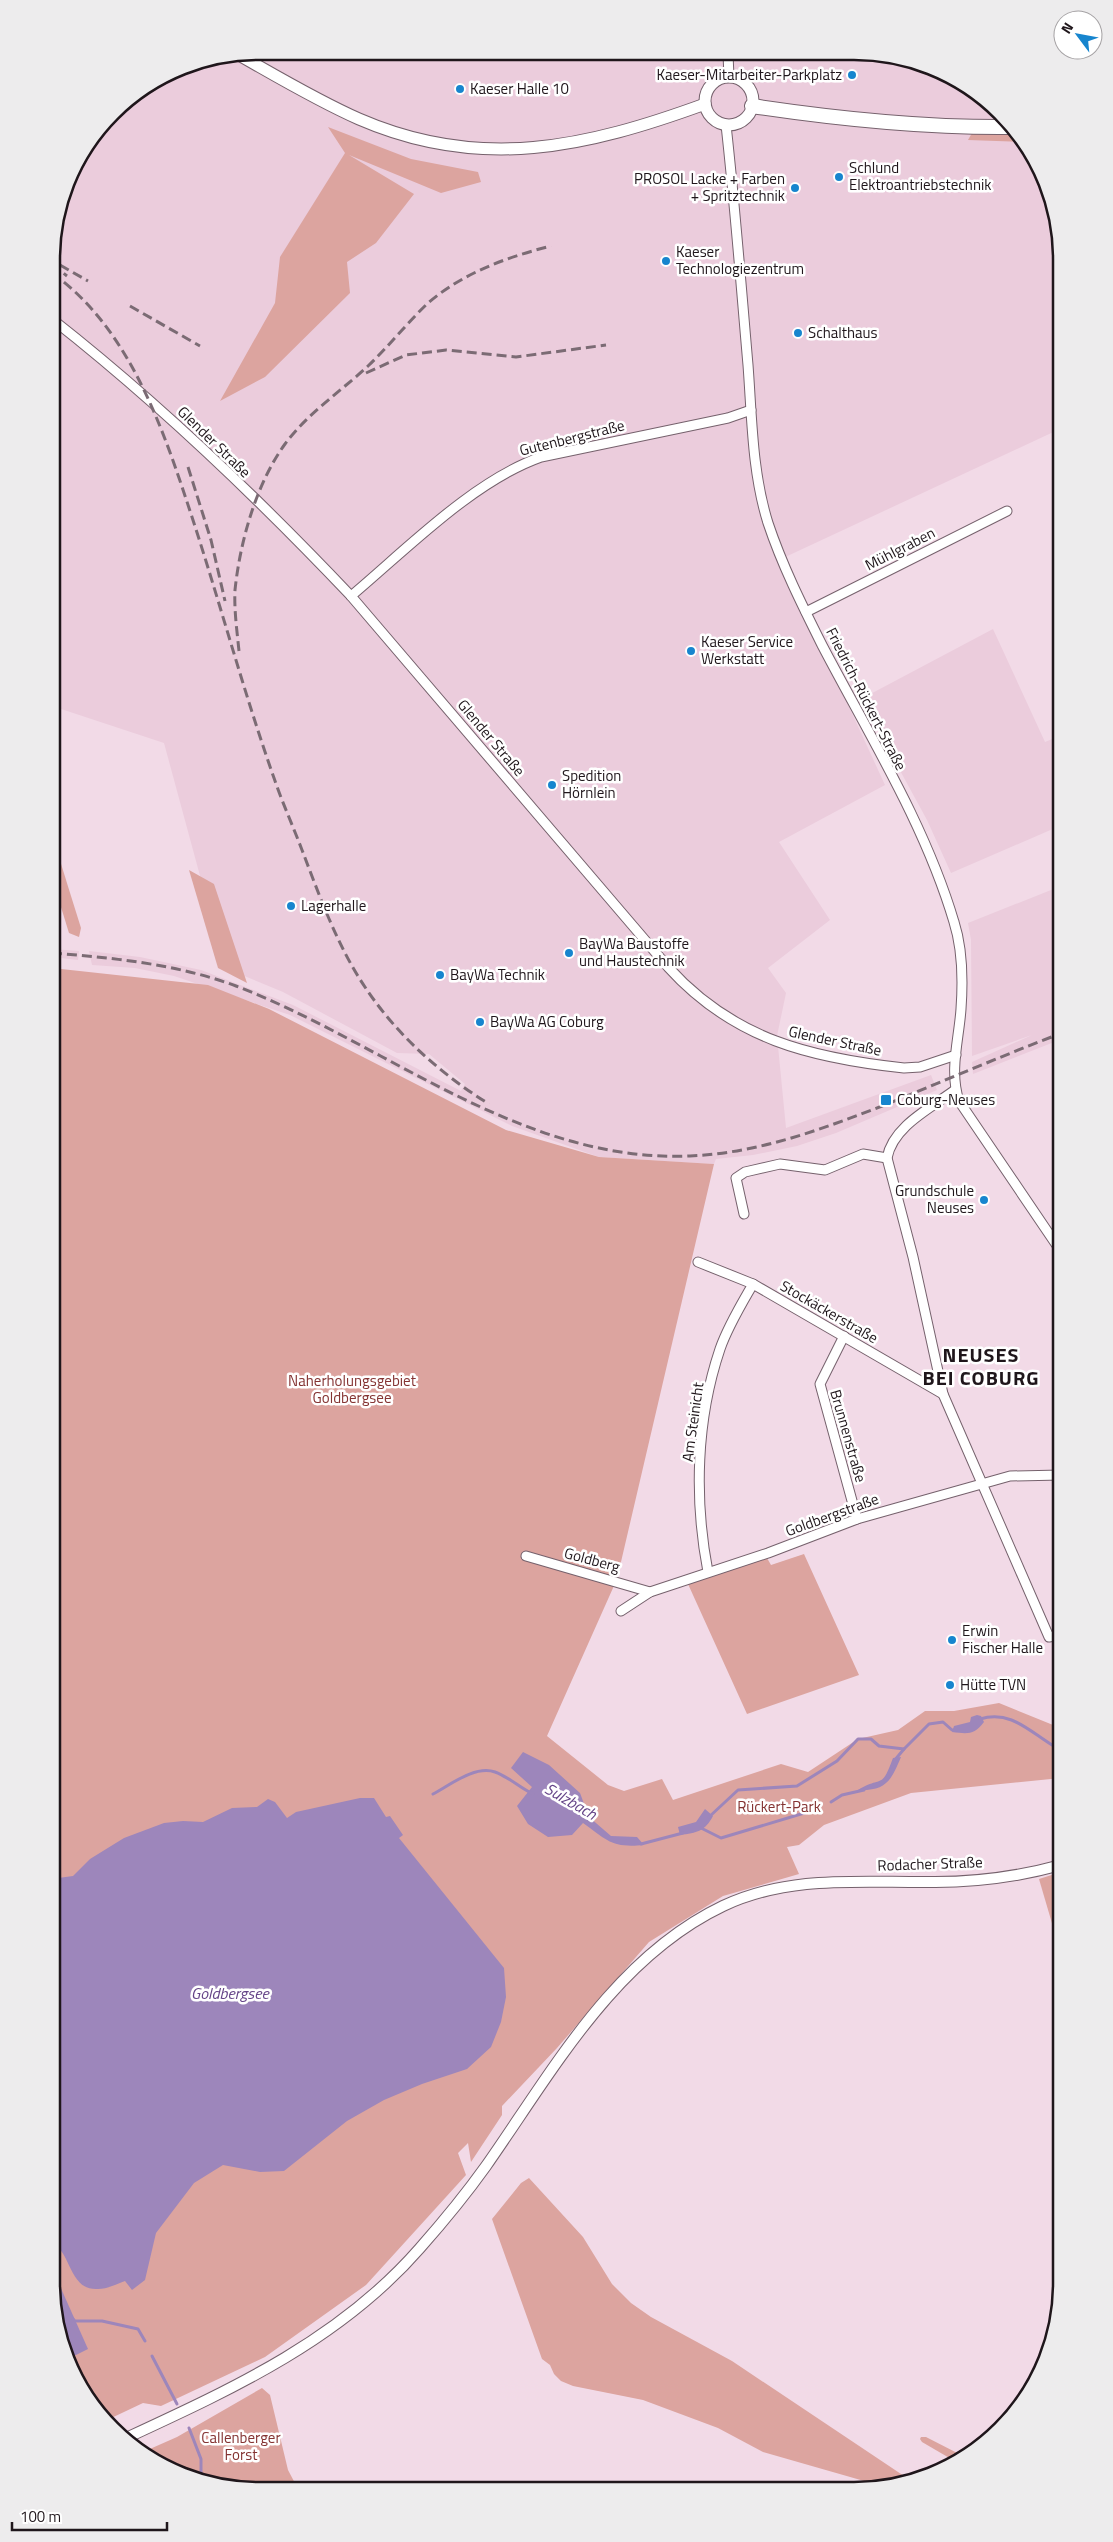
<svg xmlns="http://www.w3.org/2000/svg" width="1113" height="2542" font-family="'Titillium Web',sans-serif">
<rect width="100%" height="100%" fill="#f2dae7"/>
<g fill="#ebccdc">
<polygon points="259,51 895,55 946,73 1001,112 1034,155 1056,215 1062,259 1062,428 781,559 885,785 779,842 830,920 768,968 786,993 777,1036 786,1128 931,1075 937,1090 836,1133 797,1146 753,1155 716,1159 714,1164 599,1157 512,1126 290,1015 174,976 135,968 92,965 89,951 140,957 201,970 293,1005 461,1091 465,1084 429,1054 397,1053 283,992 225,968 164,743 52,706 52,245 73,167 122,103 180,67"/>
<polygon points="993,629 1045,742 1062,735 1062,825 951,873 927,820 861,699"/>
<polygon points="1056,888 1062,902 1062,1039 973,1074 972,1062 1032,1035 972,1056 971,940 968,923"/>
<polygon points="52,949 79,951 78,960 52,957"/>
</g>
<g fill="#dca49f">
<polygon points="328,127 411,159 478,172 481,182 441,193 349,155 414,194 376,243 347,262 350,293 265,377 220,401 275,303 280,257 345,153"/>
<polygon points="972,133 1018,134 1024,142 968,140"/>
<polygon points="52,835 81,928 79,937 69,933 52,878"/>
<polygon points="189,870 214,884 247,983 218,968"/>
<polygon points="52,968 208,985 269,1009 506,1130 599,1157 714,1164 617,1579 547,1736 608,1785 624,1791 662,1779 673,1800 781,1764 808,1772 858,1739 898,1730 925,1711 954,1711 999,1703 1058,1727 1061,1726 1061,1778 911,1793 824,1825 799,1845 787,1847 799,1874 723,1896 649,1942 557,2048 502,2106 502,2115 471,2162 468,2143 458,2153 466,2175 366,2285 265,2357 161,2406 143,2403 105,2421 79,2387 58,2337 51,2283"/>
<polygon points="804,1554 859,1675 747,1714 688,1584 767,1558 771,1565"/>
<polygon points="1061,1872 1061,1954 1039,1879"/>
<polygon points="529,2178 583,2237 612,2284 631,2303 651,2317 732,2361 913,2482 885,2487 763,2452 718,2428 643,2400 573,2386 561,2381 554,2374 550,2365 542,2359 492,2219 521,2183"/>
<polygon points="262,2388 270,2395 288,2470 297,2487 218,2487 167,2469 143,2452 177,2437"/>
<polygon points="921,2437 926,2437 965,2457 958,2463 922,2442 920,2439"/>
</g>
<g fill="#9d86bb">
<path d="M977,1715L981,1716L984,1722C974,1735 968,1734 952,1732L954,1726L970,1722L971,1717Z"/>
<path d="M523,1752L549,1765L580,1793L589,1817L611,1836L637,1837L644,1845C612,1848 608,1841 583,1823L572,1835L548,1837L528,1824L517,1806L532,1787L511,1768Z"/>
<path d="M901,1757C891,1781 886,1791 858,1790C882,1775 881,1791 893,1758Z"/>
<path d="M360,1798H374L386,1817L390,1816L403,1835L399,1838L504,1968L506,1997L501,2022L491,2047L467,2069L422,2084L384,2100L347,2121L284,2171L260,2172L223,2165L194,2183L156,2233L145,2280L132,2290L125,2281C117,2284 107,2289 98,2289C69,2291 72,2253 51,2241V1879L73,1876L90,1859L124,1838L164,1823L183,1821L203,1822L232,1808L257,1807L268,1799L275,1802L287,1818L296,1812Z"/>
<path d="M705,1809L713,1816C705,1831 697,1833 680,1835L678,1827L696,1822Z"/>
<polygon points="51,2266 88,2349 68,2359 58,2337"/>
</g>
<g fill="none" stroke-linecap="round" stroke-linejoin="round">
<g stroke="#9d86bb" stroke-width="3">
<path d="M980,1719C1010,1710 1028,1730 1052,1745L1061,1742"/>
<polyline points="894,1761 904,1749 929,1724 943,1722 952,1730 956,1730"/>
<path d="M433,1794C450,1785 475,1765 495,1772C509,1777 520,1788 533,1794"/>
<polyline points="831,1802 842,1795 864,1790"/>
<polyline points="709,1817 738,1790 797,1786 837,1761 858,1739 871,1739 879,1746 904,1749"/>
<polyline points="701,1828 721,1838 811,1811"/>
<polyline points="641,1844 683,1833"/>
<polyline points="72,2318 75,2321 102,2321 138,2329 145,2341"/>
<polyline points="152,2356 177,2404"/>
<polyline points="189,2428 201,2459 201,2481"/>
</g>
<g stroke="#75616c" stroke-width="11">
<g id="minor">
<polyline points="728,54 729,77"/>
<path d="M726,125C735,205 741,285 748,365C752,418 752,472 768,523C782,565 802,605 822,645C869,735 925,824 954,922C963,950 963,981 961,1009C959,1039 949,1071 959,1101L1062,1253"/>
<path d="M52,319C159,403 258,498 351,596L668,967C733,1039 810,1058 904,1068L920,1067L956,1055"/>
<path d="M351,596C407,549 473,481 541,457L728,418L751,410"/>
<polyline points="806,612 1007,511"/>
<path d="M955,1090C931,1108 893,1126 887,1158L913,1257L943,1394L1049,1637L1061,1635"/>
<polyline points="744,1214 736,1178 745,1172 780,1164 825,1170 863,1154 887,1158"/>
<polyline points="698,1262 753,1284 943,1394"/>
<polyline points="844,1336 820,1384 857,1519"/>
<polyline points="526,1556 650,1592"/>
<path d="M708,1572C694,1499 696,1420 720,1349C728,1326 741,1305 753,1284"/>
<polyline points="621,1611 650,1592 768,1553 857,1519 1010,1476 1061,1475"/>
</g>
</g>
<g stroke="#75616c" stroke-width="12">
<path id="tertiary" d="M124,2439C232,2389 340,2340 420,2248C443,2222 466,2194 486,2166C552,2072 614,1958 723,1906C791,1874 862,1883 935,1882C976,1882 1021,1876 1061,1865"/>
</g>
<g stroke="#75616c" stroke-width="13">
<g id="secondary">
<path d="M239,55C278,77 318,101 359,119C481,172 587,147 705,104"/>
<circle cx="729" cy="101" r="24"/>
</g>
</g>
<g stroke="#75616c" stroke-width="16">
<path id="trunk" d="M752,106C838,119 925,128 1012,127"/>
</g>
<use href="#minor" stroke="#fff" stroke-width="9"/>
<use href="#tertiary" stroke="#fff" stroke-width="10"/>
<use href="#secondary" stroke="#fff" stroke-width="11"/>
<use href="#trunk" stroke="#fff" stroke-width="14"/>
<g stroke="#7b6b74" stroke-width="3" stroke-dasharray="10 5" stroke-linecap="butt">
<polyline points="52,264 67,276"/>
<polyline points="60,265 88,281"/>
<path d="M52,273C128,327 162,425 190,511C219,599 243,690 274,778C282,802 293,826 302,850C320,897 338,948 367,990C398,1036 442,1075 489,1104"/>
<polyline points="130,306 200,346"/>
<polyline points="366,373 406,355 446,350 516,357 606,345"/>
<polyline points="188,467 211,540 225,601"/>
<path d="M239,651C237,631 234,610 235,590C240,542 256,484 285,444C307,414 340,392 368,366C389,346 407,323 428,303C463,273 507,257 551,246"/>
<path d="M52,953C114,958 177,964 236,986C387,1044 521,1163 690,1156C758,1153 820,1130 882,1106C942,1082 1001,1056 1062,1033"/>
</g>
</g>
<g fill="#1785ce" stroke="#fff" stroke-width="2">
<circle cx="852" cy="75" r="5"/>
<circle cx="460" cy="89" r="5"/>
<circle cx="839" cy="177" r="5"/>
<circle cx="795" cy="188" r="5"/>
<circle cx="666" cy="261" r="5"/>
<circle cx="798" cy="333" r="5"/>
<circle cx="691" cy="651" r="5"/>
<circle cx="552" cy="785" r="5"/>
<circle cx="291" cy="906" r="5"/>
<circle cx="569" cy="953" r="5"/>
<circle cx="440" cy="975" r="5"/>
<circle cx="480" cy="1022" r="5"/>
<rect x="880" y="1094" width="12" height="12" rx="2.5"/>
<circle cx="984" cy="1200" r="5"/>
<circle cx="952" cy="1640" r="5"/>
<circle cx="950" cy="1685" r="5"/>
</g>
<g text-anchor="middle" stroke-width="5" stroke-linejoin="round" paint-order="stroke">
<g font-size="15" fill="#1f161b" stroke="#fff" text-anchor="start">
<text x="842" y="80" text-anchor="end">Kaeser-Mitarbeiter-Parkplatz</text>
<text x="470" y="94">Kaeser Halle 10</text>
<text x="849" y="173">Schlund<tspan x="849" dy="17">Elektroantriebstechnik</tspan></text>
<text x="785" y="184" text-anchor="end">PROSOL Lacke + Farben<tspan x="785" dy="17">+ Spritztechnik</tspan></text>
<text x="676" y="257">Kaeser<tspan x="676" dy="17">Technologiezentrum</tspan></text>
<text x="808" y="338">Schalthaus</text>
<text x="701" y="647">Kaeser Service<tspan x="701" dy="17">Werkstatt</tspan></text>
<text x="562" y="781">Spedition<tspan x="562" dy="17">Hörnlein</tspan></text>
<text x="301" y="911">Lagerhalle</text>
<text x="579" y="949">BayWa Baustoffe<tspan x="579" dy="17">und Haustechnik</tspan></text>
<text x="450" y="980">BayWa Technik</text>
<text x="490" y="1027">BayWa AG Coburg</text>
<text x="897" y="1105">Coburg-Neuses</text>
<text x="974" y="1196" text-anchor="end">Grundschule<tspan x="974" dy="17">Neuses</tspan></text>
<text x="962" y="1636">Erwin<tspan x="962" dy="17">Fischer Halle</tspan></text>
<text x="960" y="1690">Hütte TVN</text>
</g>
<g font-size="15" fill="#1f161b" stroke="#fff">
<text transform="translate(572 438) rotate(-14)" y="5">Gutenbergstraße</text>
<text transform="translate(214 442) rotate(44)" y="5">Glender Straße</text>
<text transform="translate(900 549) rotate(-27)" y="5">Mühlgraben</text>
<text transform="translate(866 699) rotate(63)" y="5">Friedrich-Rückert-Straße</text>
<text transform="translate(491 738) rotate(50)" y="5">Glender Straße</text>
<text transform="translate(835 1041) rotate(12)" y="5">Glender Straße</text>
<text transform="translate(829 1312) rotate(30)" y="5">Stockäckerstraße</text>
<text transform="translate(693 1422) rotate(-82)" y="5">Am Steinicht</text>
<text transform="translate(848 1436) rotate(74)" y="5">Brunnenstraße</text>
<text transform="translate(832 1515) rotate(-20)" y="5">Goldbergstraße</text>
<text transform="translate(592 1560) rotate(15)" y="5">Goldberg</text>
<text transform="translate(930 1864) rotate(-2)" y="5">Rodacher Straße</text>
</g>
<g font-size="15" fill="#843332" stroke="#fff">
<text x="352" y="1386">Naherholungsgebiet<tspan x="352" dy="17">Goldbergsee</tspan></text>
<text x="779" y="1812">Rückert-Park</text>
<text x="241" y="2443">Callenberger<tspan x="241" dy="17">Forst</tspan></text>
</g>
<g font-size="16" font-style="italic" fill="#644387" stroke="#fff">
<text transform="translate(571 1801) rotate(30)" y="6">Sulzbach</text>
<text x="230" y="1999">Goldbergsee</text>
</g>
<g font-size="20" font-weight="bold" letter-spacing="1" fill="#1f161b" stroke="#fff">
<text x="981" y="1362">NEUSES<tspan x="981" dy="23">BEI COBURG</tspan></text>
</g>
</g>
<path d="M0 0H1113V2542H0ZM259 60H854A199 199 0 0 1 1053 259V2283A199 199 0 0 1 854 2482H259A199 199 0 0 1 60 2283V259A199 199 0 0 1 259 60Z" fill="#edeced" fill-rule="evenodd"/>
<path fill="none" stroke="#1f161b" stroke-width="2.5" d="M259 60H854A199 199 0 0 1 1053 259V2283A199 199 0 0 1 854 2482H259A199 199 0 0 1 60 2283V259A199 199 0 0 1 259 60Z"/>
<g transform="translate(1078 35) rotate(302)"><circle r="24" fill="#ffffff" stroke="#a5a2a4"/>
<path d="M0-4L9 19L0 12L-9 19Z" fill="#1785ce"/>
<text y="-8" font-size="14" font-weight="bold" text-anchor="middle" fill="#1f161b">N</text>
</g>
<path d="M12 2522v8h155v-8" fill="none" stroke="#1f161b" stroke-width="2.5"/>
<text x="20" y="2522" font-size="15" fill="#1f161b" stroke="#ffffff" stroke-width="4" paint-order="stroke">100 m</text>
</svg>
